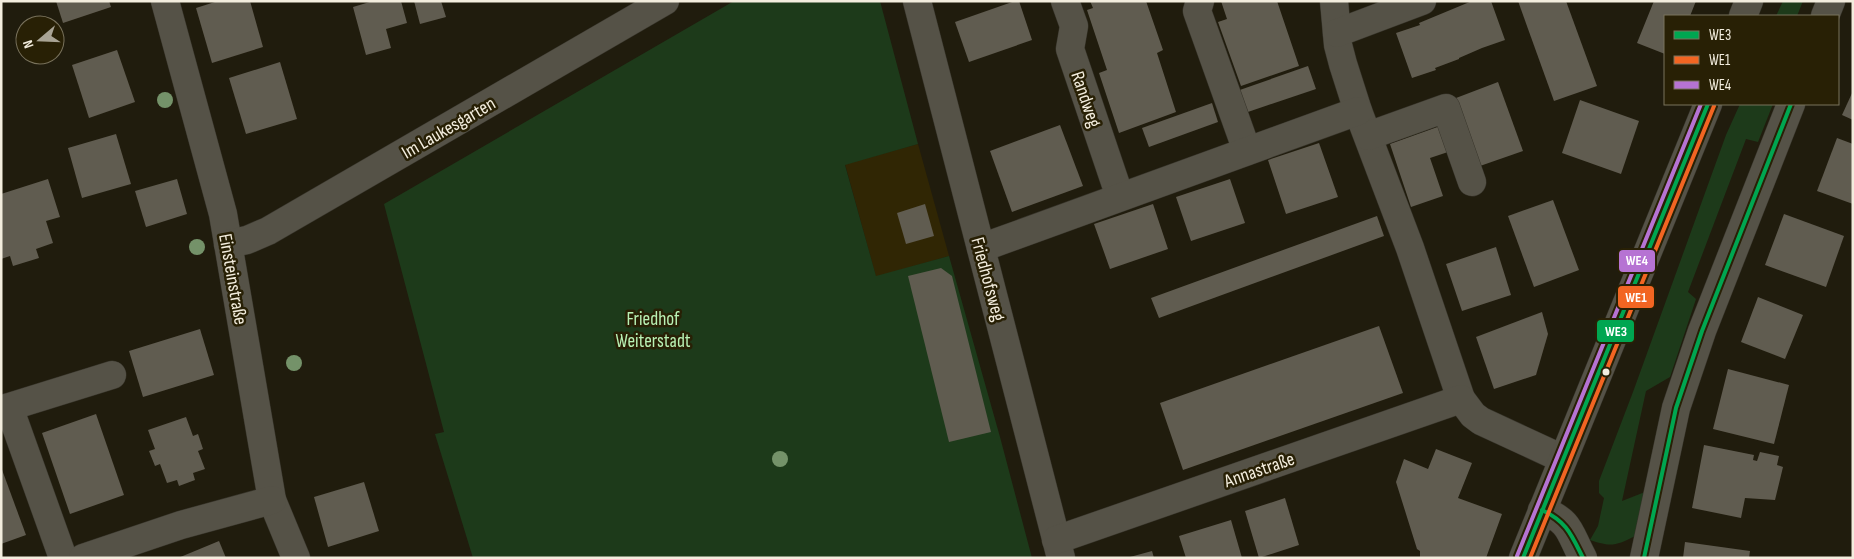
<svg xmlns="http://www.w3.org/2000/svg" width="1854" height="559" font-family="'Sofia Sans Condensed',sans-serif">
<rect width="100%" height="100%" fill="#201c0d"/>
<polygon fill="#302604" points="918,144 949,256 876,277 845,164"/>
<g fill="#1d3a1a">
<polygon points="734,1 880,1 918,144 845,165 876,276 949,256 1000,437 1032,558 473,558 435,434 444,432 384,204"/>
<polygon points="1783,1 1803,1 1797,16 1776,16"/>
<path d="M1740,104H1773L1758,142L1746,139L1688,292L1696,299L1670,377L1646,391L1622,501L1645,492L1635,536C1616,546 1610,547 1590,540L1598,526L1604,498L1599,493V481L1633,392L1726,135Z"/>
</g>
<g fill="#605c50">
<polygon points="56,1 109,1 111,7 63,23"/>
<polygon points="218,1 250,1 263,47 212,63 196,8"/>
<polygon points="373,1 401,1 407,23 386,29 391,48 366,55 353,7"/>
<polygon points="414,1 441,1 446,17 420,24"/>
<polygon points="1015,1 1019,1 1032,40 969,62 955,22"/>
<polygon points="1090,1 1146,1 1163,50 1157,53 1176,112 1119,133 1099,73 1107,70 1087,10 1093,8"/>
<polygon points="1221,1 1277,1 1299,66 1241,86 1218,22 1227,19"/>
<polygon points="1472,1 1491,1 1505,40 1482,48 1459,58 1459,59 1435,68 1436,70 1412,78 1396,33 1420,25 1419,23"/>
<polygon points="1518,1 1566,1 1597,86 1554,101"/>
<polygon points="1654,1 1696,1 1690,16 1665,16 1665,54 1637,43"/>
<polygon points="117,50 135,102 89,118 72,65"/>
<polygon points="280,62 297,119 246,134 229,78"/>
<polygon points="1308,66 1316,89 1242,114 1234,92"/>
<polygon points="1498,82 1523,151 1480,166 1456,98"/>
<polygon points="1853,91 1853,120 1842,115"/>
<polygon points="1580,100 1639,121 1621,174 1562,153"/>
<polygon points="1212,103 1218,122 1149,147 1142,128"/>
<polygon points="1060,125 1083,186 1012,212 990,151"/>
<polygon points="1443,125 1451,151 1430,158 1443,196 1411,207 1390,144"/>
<polygon points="116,134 131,184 82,198 68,148"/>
<polygon points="1837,138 1853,144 1853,204 1817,191"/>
<polygon points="1319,143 1338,197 1286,214 1268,160"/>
<polygon points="48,179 60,217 46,221 53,243 36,249 39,258 13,266 10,256 1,259 1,194"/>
<polygon points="177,179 187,214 146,227 135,191"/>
<polygon points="1230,179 1245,223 1191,241 1176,197"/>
<polygon points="1553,200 1579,270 1534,287 1508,216"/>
<polygon points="925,204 934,236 906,244 897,213"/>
<polygon points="1153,204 1168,249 1110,269 1094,224"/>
<polygon points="1784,214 1844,236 1826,287 1765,265"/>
<polygon points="1377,216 1384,236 1159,318 1151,298"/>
<polygon points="1496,247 1511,295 1462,311 1446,264"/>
<polygon points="941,268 952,276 991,432 949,442 908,276"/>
<polygon points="1758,297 1803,315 1785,359 1741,342"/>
<polygon points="1542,312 1548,334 1536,375 1494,389 1476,337"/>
<polygon points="1379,326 1403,393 1183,470 1160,403"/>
<polygon points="200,329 214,375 143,397 129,351"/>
<polygon points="1728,369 1789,385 1774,444 1713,429"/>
<polygon points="96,414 124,495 70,514 42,433"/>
<polygon points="186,417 193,436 198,434 203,449 198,451 205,469 193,473 195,480 179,486 177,480 167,483 160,464 155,466 149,451 155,449 148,430"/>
<polygon points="1704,445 1754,455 1753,460 1757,461 1760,452 1779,456 1777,465 1783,467 1775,500 1745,498 1741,518 1692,508"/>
<polygon points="1436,449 1472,463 1458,498 1502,514 1486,558 1420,558 1420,551 1417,549 1396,482 1404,459 1428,469"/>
<polygon points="1,467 26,535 1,544"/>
<polygon points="364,482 379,531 328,547 314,497"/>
<polygon points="1285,498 1299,545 1259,558 1245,511"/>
<polygon points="1231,520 1242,558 1186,558 1179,536"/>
<polygon points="219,541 226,558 178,558"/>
<polygon points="1685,542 1750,551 1749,558 1683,558"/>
<polygon points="1152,551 1154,558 1130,558 1130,557"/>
</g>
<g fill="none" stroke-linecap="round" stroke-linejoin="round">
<g stroke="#38352b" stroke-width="29">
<g id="minor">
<polyline points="165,1 223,214 272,500 296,558"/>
<polyline points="917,1 1061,558"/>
<polyline points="1065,1 1074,26 1070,49 1120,197"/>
<polyline points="1200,1 1197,11 1247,151"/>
<polyline points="1334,1 1338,45 1343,64 1358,111 1410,248 1461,399"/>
<polyline points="1743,16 1749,1"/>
<polyline points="1825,16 1831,1"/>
<polyline points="1337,33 1422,1"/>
<polyline points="1368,136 1446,108 1472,182"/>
<polyline points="228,244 247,240 268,231 665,1"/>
<polyline points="981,248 1358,111"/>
<path d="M1542,510C1572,522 1569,533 1583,558"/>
<polyline points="1056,540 1461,399 1473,415 1481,421 1563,459"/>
<polyline points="63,558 9,407 112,375"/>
<polyline points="83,558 181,525 272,500"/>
<polyline points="1523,558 1708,104"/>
<polyline points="1644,558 1676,408 1702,331 1791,104"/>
</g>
</g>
<use href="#minor" stroke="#555247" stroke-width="28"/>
<g stroke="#282005" stroke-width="8">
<g id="bus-1">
<path d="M1542,510C1567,522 1571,534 1583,558"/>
<polyline points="1523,558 1708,104"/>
<polyline points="1644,558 1676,408 1702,331 1791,104"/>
</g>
</g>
<g stroke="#282005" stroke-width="8">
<polyline id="bus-2" points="1530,558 1714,106"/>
</g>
<g stroke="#282005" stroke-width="8">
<polyline id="bus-3" points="1517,556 1701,104"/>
</g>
<use href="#bus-1" stroke="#00a651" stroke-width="4"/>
<use href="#bus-2" stroke="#f26522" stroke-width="4"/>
<use href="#bus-3" stroke="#b673d3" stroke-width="4"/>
</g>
<g fill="#749269">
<circle cx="165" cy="100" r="8"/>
<circle cx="197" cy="247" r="8"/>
<circle cx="294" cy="363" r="8"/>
<circle cx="780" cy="459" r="8"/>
</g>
<circle fill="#f3edde" stroke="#282005" stroke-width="2" cx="1606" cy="372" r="4.5"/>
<g text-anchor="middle" stroke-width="5" stroke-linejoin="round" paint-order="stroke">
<g font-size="19" fill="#f3edde" stroke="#282005">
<text transform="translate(1087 99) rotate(71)" y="7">Randweg</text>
<text transform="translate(448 127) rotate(-30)" y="7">Im Laukesgarten</text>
<text transform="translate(234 279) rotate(80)" y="7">Einsteinstraße</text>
<text transform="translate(989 279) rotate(75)" y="7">Friedhofsweg</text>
<text transform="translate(1259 469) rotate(-19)" y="7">Annastraße</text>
</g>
<g font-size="19" fill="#b9f2b5" stroke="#282005">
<text x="653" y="325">Friedhof<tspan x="653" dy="22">Weiterstadt</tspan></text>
</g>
</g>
<g stroke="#282005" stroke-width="2">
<rect x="1618" y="249" width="38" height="24" rx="5" fill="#b673d3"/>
<rect x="1617" y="285" width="38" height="24" rx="5" fill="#f26522"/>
<rect x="1596" y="319" width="39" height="24" rx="5" fill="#00a651"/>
</g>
<g font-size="14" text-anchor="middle" font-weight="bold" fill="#fff">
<text x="1637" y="265">WE4</text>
<text x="1636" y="302">WE1</text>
<text x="1616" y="336">WE3</text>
</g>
<rect width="1854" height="559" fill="none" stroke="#f3edde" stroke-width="5"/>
<rect x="1664" y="15" width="175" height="90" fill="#282005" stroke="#79725c"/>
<rect x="1674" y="31" width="25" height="8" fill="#00a651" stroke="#79725c"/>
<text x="1709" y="40" font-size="15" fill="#f3edde">WE3</text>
<rect x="1674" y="56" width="25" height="8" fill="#f26522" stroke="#79725c"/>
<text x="1709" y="65" font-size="15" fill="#f3edde">WE1</text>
<rect x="1674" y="81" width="25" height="8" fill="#b673d3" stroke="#79725c"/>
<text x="1709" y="90" font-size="15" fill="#f3edde">WE4</text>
<g transform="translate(40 40) rotate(251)"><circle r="24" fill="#282005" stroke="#79725c"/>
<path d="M0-4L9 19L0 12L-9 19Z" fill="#a9a495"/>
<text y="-8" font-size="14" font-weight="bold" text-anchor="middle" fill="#f3edde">N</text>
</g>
</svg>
